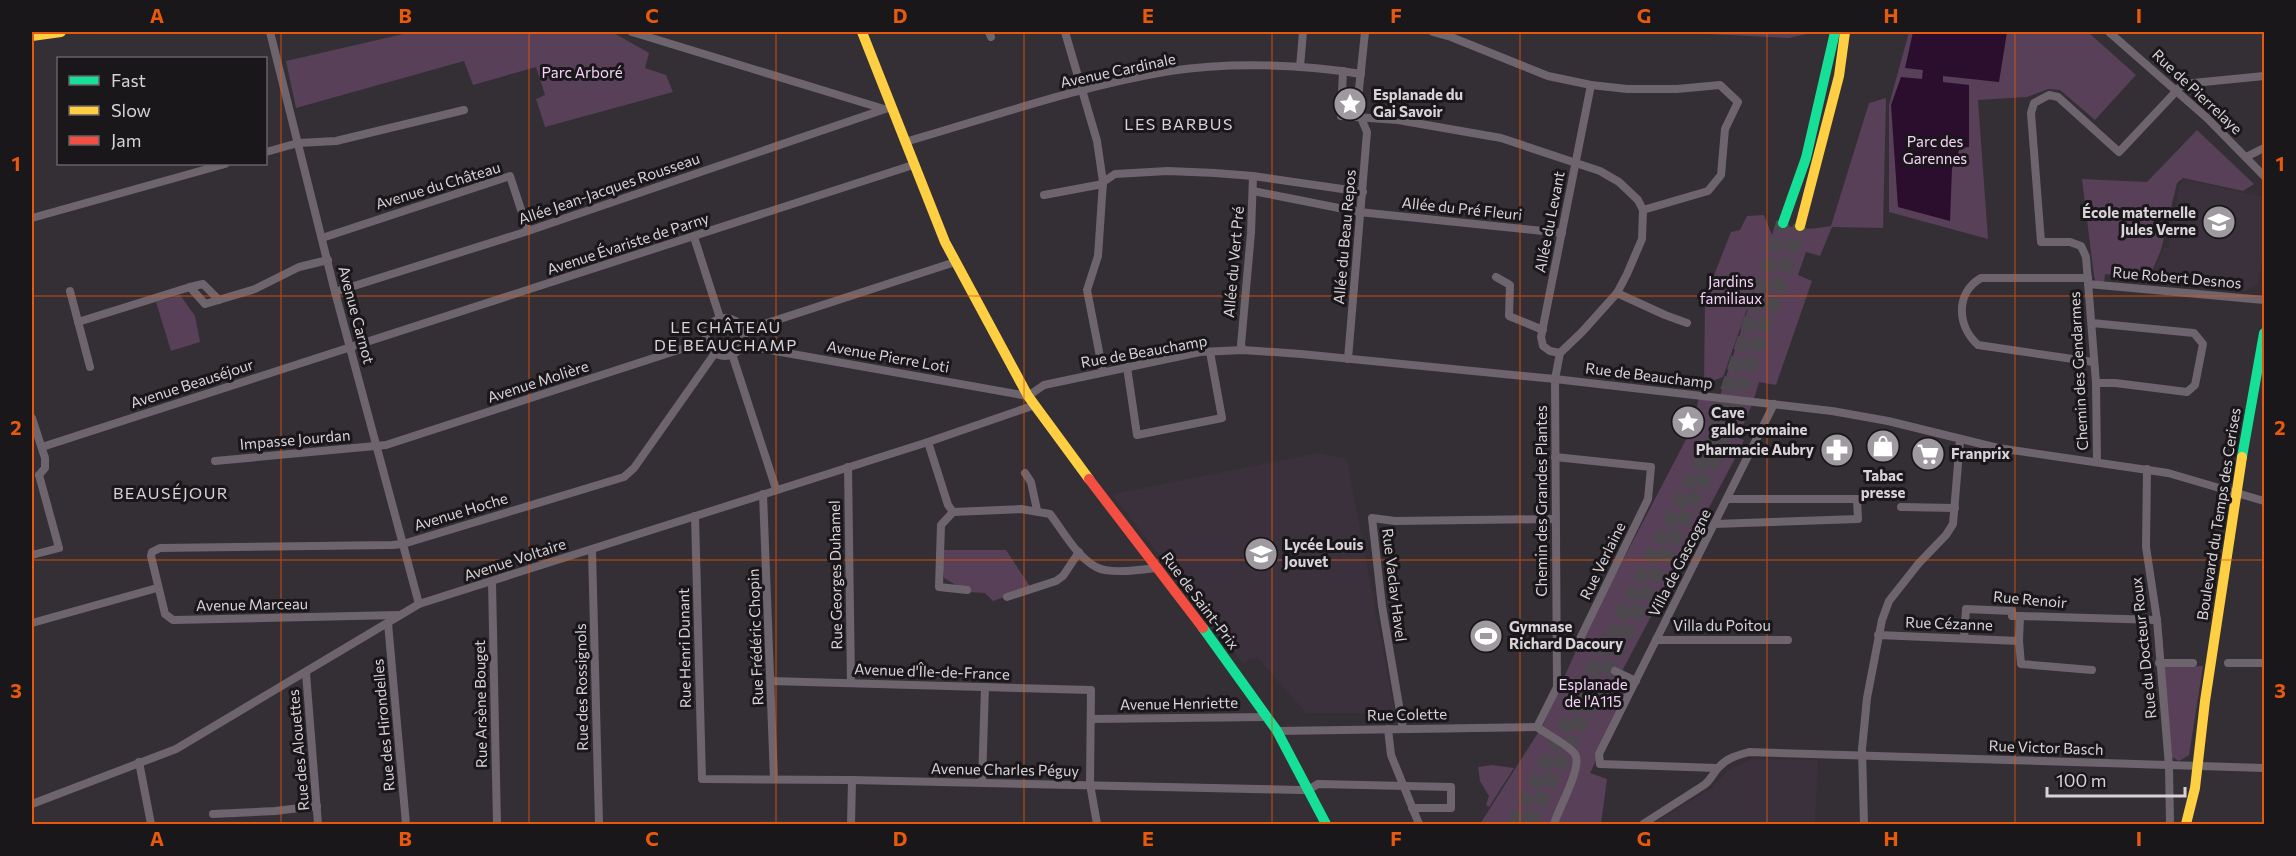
<svg xmlns="http://www.w3.org/2000/svg" width="2296" height="856" font-family="Commissioner,sans-serif">
<rect width="100%" height="100%" fill="#332f34"/>
<g fill="#3b313c">
<polygon points="2186,180 2264,197 2264,251 2258,283 2246,291 2230,290 2228,285 2221,284 2216,289 2208,288 2208,279 2152,275 2164,247 2168,248 2180,184"/>
<polygon points="1318,453 1347,459 1395,713 1306,713 1258,658 1251,658 1243,664 1112,494"/>
<polygon points="1752,759 1818,760 1815,824 1652,824 1712,788 1727,771"/>
<polygon points="759,821 842,821 842,824 758,824"/>
</g>
<g fill="#574058">
<polygon points="412,32 612,32 649,53 645,68 666,75 673,92 545,127 536,99 545,95 536,67 473,85 464,61 296,108 286,61"/>
<polygon points="1665,32 1815,32 1789,38"/>
<polygon points="1909,32 2088,32 2136,75 2095,120 2060,90 2048,89 2027,97 1978,100 1988,239 1889,212 1889,105"/>
<path d="M1886,98L1883,228L1832,227L1820,256L1806,252L1798,275L1812,281L1776,385L1759,382L1753,402L1738,438L1744,440L1739,451L1621,673L1635,680L1590,773L1607,779L1601,824H1480L1543,725L1578,646L1692,428L1699,397L1719,399L1758,278L1723,377L1704,384L1705,298L1731,232L1740,230L1747,216L1764,215L1772,235L1777,220C1795,232 1812,229 1831,226L1869,103Z"/>
<polygon points="2197,130 2254,184 2243,191 2183,178 2177,183 2161,250 2149,278 2105,274 2104,284 2097,286 2094,276 2082,179 2147,182"/>
<polygon points="180,295 195,316 200,342 171,351 156,302"/>
<polygon points="940,550 1006,550 1031,588 993,601 985,593 968,592 944,578"/>
<polygon points="2203,666 2189,755 2179,761 2172,757 2171,748 2163,667"/>
<polygon points="1492,765 1514,768 1489,807 1486,805 1489,796 1480,781 1478,767"/>
</g>
<polygon fill="#2b0d2e" points="1913,32 2007,32 1999,82 1943,76 1943,82 1969,85 1969,147 1960,148 1952,168 1950,221 1898,207 1891,105 1901,77 1922,79 1923,70 1905,68"/>
<g fill="none" stroke-linecap="round" stroke-linejoin="round">
<g stroke="#4c484d" stroke-width="14" stroke-dasharray="14 7" stroke-linecap="butt">
<polyline points="1514,824 1709,445 1783,223"/>
<polyline points="1529,824 1723,443 1800,226"/>
</g>
<g stroke="#6d646e" stroke-width="8">
<polyline points="270,32 335,292 419,604"/>
<polyline points="632,32 884,109"/>
<polyline points="989,32 991,37"/>
<polyline points="1065,32 1097,141 1103,182 1098,256 1087,290 1103,372"/>
<polyline points="1433,32 1451,37 1548,76 1591,85 1627,89 1677,89 1720,85 1738,102 1725,129 1721,175 1708,191 1643,210"/>
<polyline points="2109,32 2207,118 2264,176"/>
<polyline points="1300,67 1303,32"/>
<polyline points="1343,71 1341,116 1398,120 1501,138 1600,171 1619,182 1638,200 1643,210 1642,239 1627,274 1617,293 1582,332 1560,353 1555,379 1557,687 1537,727"/>
<path d="M905,142C992,117 1079,86 1170,71C1229,62 1302,64 1361,74"/>
<polyline points="266,152 298,143 336,141 464,110"/>
<polyline points="2246,157 2264,148"/>
<polyline points="1103,182 1115,174 1168,171 1215,173 1253,176 1363,192"/>
<polyline points="1253,191 1359,212 1562,233"/>
<polyline points="1044,195 1103,184"/>
<polyline points="32,218 225,164"/>
<polyline points="694,237 720,318"/>
<polyline points="322,238 510,176 528,231"/>
<polyline points="1496,277 1510,285 1509,316 1543,330"/>
<path d="M2088,278H1981C1955,293 1957,326 1978,345L2093,362"/>
<polyline points="2088,284 2264,300"/>
<polyline points="190,287 203,284 219,300"/>
<polyline points="70,291 90,367"/>
<polyline points="335,292 528,231 891,107"/>
<polyline points="1617,293 1665,315 1687,323"/>
<circle cx="725" cy="337" r="19"/>
<polyline points="78,322 190,287 205,304 255,289 299,267 328,260"/>
<polyline points="2092,323 2194,333 2203,344 2195,385 2187,392 2115,383 2096,383"/>
<polyline points="743,331 955,262"/>
<polyline points="742,345 1028,396 1044,385 1200,352 1243,350 1301,354 1555,379 1832,411 1888,421 1998,448 2168,473 2264,501"/>
<polyline points="1243,350 1241,345 1251,233 1253,176"/>
<polyline points="1560,353 1550,351 1543,346 1541,337 1591,85"/>
<polyline points="732,354 776,489"/>
<polyline points="1348,359 1367,132 1357,108 1365,32"/>
<polyline points="1127,367 1137,435 1222,418 1210,352"/>
<polyline points="32,418 45,458 45,468 39,475"/>
<path d="M928,442L948,505L953,512L1021,509L1050,514C1063,531 1077,557 1096,567C1108,574 1142,570 1156,568"/>
<polyline points="42,447 913,165"/>
<polyline points="1555,457 1651,467 1648,499 1577,645 1556,643"/>
<polyline points="215,461 386,445 706,341"/>
<polyline points="2097,462 2096,383 2086,257 2081,246 2070,242 2041,242 2031,113 2034,103 2049,95 2058,97 2119,152 2183,84 2264,76"/>
<polyline points="848,467 851,683"/>
<polyline points="2147,469 2146,547 2157,620 2169,766 2170,824"/>
<polyline points="1025,473 1031,482 1037,510"/>
<polyline points="763,494 774,779"/>
<polyline points="1901,507 1955,508"/>
<polyline points="953,512 941,525 939,587 967,590"/>
<polyline points="695,516 702,779 852,780 1300,790 1308,790 1318,784 1451,787 1451,808 1412,808"/>
<polyline points="1714,524 1858,519 1857,499 1727,499"/>
<polyline points="592,550 599,824"/>
<polyline points="32,555 59,548 39,475"/>
<polyline points="492,582 497,824"/>
<polyline points="1007,597 1056,581 1063,576 1079,552"/>
<polyline points="398,615 173,620 165,614 151,556 152,552 160,548 392,545 403,544 624,477 634,468 715,353"/>
<polyline points="32,623 157,588"/>
<polyline points="388,623 406,824"/>
<polyline points="1878,635 2019,641 2020,616"/>
<polyline points="1964,638 1966,609 2012,611 2012,616 2020,616 2157,620"/>
<polyline points="1656,640 1788,640"/>
<polyline points="2019,641 2021,664 2092,670"/>
<polyline points="2159,663 2193,663"/>
<polyline points="2228,663 2264,663"/>
<polyline points="1615,671 1636,681"/>
<polyline points="306,673 318,824"/>
<polyline points="771,681 1091,690 1090,784 1097,824"/>
<polyline points="1091,719 1267,717"/>
<path d="M1537,727C1546,734 1569,745 1575,754C1583,767 1558,809 1554,824"/>
<polyline points="1388,729 1391,755 1419,824"/>
<polyline points="1403,729 1382,606 1372,518 1395,521 1554,519"/>
<polyline points="1277,731 1537,727"/>
<polyline points="139,762 151,824"/>
<polyline points="1717,768 1600,764 1599,754 1774,404"/>
<polyline points="982,783 985,687"/>
<polyline points="32,804 176,749 419,604 928,442 1035,405"/>
<polyline points="213,814 275,811 317,806"/>
<polyline points="851,824 852,780"/>
<path d="M1643,824L1704,785C1711,780 1713,773 1719,767C1727,758 1738,755 1749,752L2264,768"/>
<polyline points="1864,824 1862,749 1867,698 1882,620 1889,601 1919,563 1946,535 1953,524 1960,440"/>
</g>
<g stroke="#16e098" stroke-width="10">
<polyline points="1783,223 1806,158 1835,32"/>
<polyline points="2242,457 2264,333"/>
<polyline points="1203,628 1277,731 1326,824"/>
</g>
<g stroke="#ffcf43" stroke-width="10">
<polyline points="862,32 945,242 1028,396 1089,479"/>
<polyline points="32,36 61,32"/>
<polyline points="1800,226 1839,76 1845,32"/>
<polyline points="2186,824 2195,788 2205,701 2242,457"/>
</g>
<polyline stroke="#f24e42" stroke-width="10" points="1089,479 1203,628"/>
</g>
<path fill="none" stroke="#e8590c" stroke-width="1.5" stroke-opacity="0.55" d="M281,32V824M529,32V824M776,32V824M1024,32V824M1272,32V824M1520,32V824M1767,32V824M2015,32V824M32,296H2264M32,560H2264"/>
<defs>
<g id="sight-disc" transform="scale(1.725)"><circle r="9.5" fill="#9e9a9f" stroke="#1a171a"/><path d="M0-6L1.8-2.2L6-1.7L2.9 1.2L3.7 5.4L0 3.3L-3.7 5.4L-2.9 1.2L-6-1.7L-1.8-2.2Z" fill="#fff"/></g>
<g id="school-disc" transform="scale(1.725)"><circle r="9.5" fill="#9e9a9f" stroke="#1a171a"/><path d="M0-5L7-2L0 1L-7-2ZM-4 1L0 2.5L4 1V4Q0 6-4 4Z" fill="#fff"/></g>
<g id="shop-disc" transform="scale(1.725)"><circle r="9.5" fill="#9e9a9f" stroke="#1a171a"/><path d="M-5-2.5h2.3a2.7 3.5 0 0 1 5.4 0H5L5.5 6h-11ZM-1.5-2.5h3a1.5 2.3 0 0 0-3 0Z" fill="#fff"/></g>
<g id="pharmacy-disc" transform="scale(1.725)"><circle r="9.5" fill="#9e9a9f" stroke="#1a171a"/><path d="M-2-6h4v4h4v4h-4v4h-4v-4h-4v-4h4Z" fill="#fff"/></g>
<g id="supermarket-disc" transform="scale(1.725)"><circle r="9.5" fill="#9e9a9f" stroke="#1a171a"/><path d="M-6-5.5h2.5l.6 2H6L4.5 2H-2.5L-4.4-4H-6ZM-1.5 3.2a1.3 1.3 0 1 0 .1 0ZM3 3.2a1.3 1.3 0 1 0 .1 0Z" fill="#fff"/></g>
<g id="stadium-disc" transform="scale(1.725)"><circle r="9.5" fill="#9e9a9f" stroke="#1a171a"/><path d="M0-5a6.5 5 0 1 0 0 10a6.5 5 0 1 0 0-10ZM-3.5-1.8h7v3.6h-7Z" fill="#fff"/></g>
</defs>
<g fill-rule="evenodd">
<use href="#sight-disc" x="1350" y="104"/>
<use href="#school-disc" x="2219" y="222"/>
<use href="#sight-disc" x="1688" y="422"/>
<use href="#shop-disc" x="1883" y="446"/>
<use href="#pharmacy-disc" x="1837" y="450"/>
<use href="#supermarket-disc" x="1928" y="454"/>
<use href="#school-disc" x="1261" y="554"/>
<use href="#stadium-disc" x="1486" y="636"/>
</g>
<g text-anchor="middle" stroke-width="6" stroke-linejoin="round" paint-order="stroke">
<g font-size="15" fill="#d8d3d8" stroke="#1a171a">
<text transform="translate(1118 71) rotate(-12)" y="5">Avenue Cardinale</text>
<text transform="translate(2197 92) rotate(43)" y="5">Rue de Pierrelaye</text>
<text transform="translate(438 186) rotate(-17)" y="5">Avenue du Château</text>
<text transform="translate(609 189) rotate(-19)" y="5">Allée Jean-Jacques Rousseau</text>
<text transform="translate(1462 209) rotate(6)" y="5">Allée du Pré Fleuri</text>
<text transform="translate(1550 222) rotate(-79)" y="5">Allée du Levant</text>
<text transform="translate(1345 237) rotate(-85)" y="5">Allée du Beau Repos</text>
<text transform="translate(628 244) rotate(-18)" y="5">Avenue Évariste de Parny</text>
<text transform="translate(1234 262) rotate(-85)" y="5">Allée du Vert Pré</text>
<text transform="translate(2177 278) rotate(5)" y="5">Rue Robert Desnos</text>
<text transform="translate(356 315) rotate(75)" y="5">Avenue Carnot</text>
<text transform="translate(1144 352) rotate(-10)" y="5">Rue de Beauchamp</text>
<text transform="translate(888 357) rotate(10)" y="5">Avenue Pierre Loti</text>
<text transform="translate(2079 371) rotate(-93)" y="5">Chemin des Gendarmes</text>
<text transform="translate(1649 376) rotate(7)" y="5">Rue de Beauchamp</text>
<text transform="translate(538 382) rotate(-18)" y="5">Avenue Molière</text>
<text transform="translate(192 384) rotate(-18)" y="5">Avenue Beauséjour</text>
<text transform="translate(295 440) rotate(-5)" y="5">Impasse Jourdan</text>
<text transform="translate(1542 501) rotate(-90)" y="5">Chemin des Grandes Plantes</text>
<text transform="translate(461 512) rotate(-17)" y="5">Avenue Hoche</text>
<text transform="translate(2219 514) rotate(-81)" y="5">Boulevard du Temps des Cerises</text>
<text transform="translate(515 560) rotate(-18)" y="5">Avenue Voltaire</text>
<text transform="translate(1603 561) rotate(-64)" y="5">Rue Verlaine</text>
<text transform="translate(1680 563) rotate(-63)" y="5">Villa de Gascogne</text>
<text transform="translate(836 575) rotate(-91)" y="5">Rue Georges Duhamel</text>
<text transform="translate(1394 585) rotate(83)" y="5">Rue Vaclav Havel</text>
<text transform="translate(2030 600) rotate(5)" y="5">Rue Renoir</text>
<text transform="translate(1200 601) rotate(53)" y="5">Rue de Saint-Prix</text>
<text transform="translate(252 605) rotate(-1)" y="5">Avenue Marceau</text>
<text transform="translate(1949 624) rotate(2)" y="5">Rue Cézanne</text>
<text x="1722" y="631">Villa du Poitou</text>
<text transform="translate(756 637) rotate(-92)" y="5">Rue Frédéric Chopin</text>
<text transform="translate(685 648) rotate(-91)" y="5">Rue Henri Dunant</text>
<text transform="translate(2144 648) rotate(-96)" y="5">Rue du Docteur Roux</text>
<text transform="translate(932 672) rotate(2)" y="5">Avenue d'Île-de-France</text>
<text transform="translate(582 687) rotate(-91)" y="5">Rue des Rossignols</text>
<text transform="translate(481 704) rotate(-91)" y="5">Rue Arsène Bouget</text>
<text transform="translate(1179 704) rotate(-1)" y="5">Avenue Henriette</text>
<text transform="translate(1407 715) rotate(-1)" y="5">Rue Colette</text>
<text transform="translate(384 725) rotate(-95)" y="5">Rue des Hirondelles</text>
<text transform="translate(2046 748) rotate(2)" y="5">Rue Victor Basch</text>
<text transform="translate(299 750) rotate(-95)" y="5">Rue des Alouettes</text>
<text transform="translate(1005 770) rotate(1)" y="5">Avenue Charles Péguy</text>
</g>
<g font-size="15" fill="#f7d3f9" stroke="#1a171a">
<text x="582" y="78">Parc Arboré</text>
<text x="1935" y="147">Parc des<tspan x="1935" dy="17">Garennes</tspan></text>
<text x="1731" y="287">Jardins<tspan x="1731" dy="17">familiaux</tspan></text>
<text x="1593" y="690">Esplanade<tspan x="1593" dy="17">de l'A115</tspan></text>
</g>
<g font-size="15" font-weight="bold" fill="#d8d3d8" stroke="#1a171a" text-anchor="start">
<text x="1373" y="100">Esplanade du<tspan x="1373" dy="17">Gai Savoir</tspan></text>
<text x="2196" y="218" text-anchor="end">École maternelle<tspan x="2196" dy="17">Jules Verne</tspan></text>
<text x="1711" y="418">Cave<tspan x="1711" dy="17">gallo-romaine</tspan></text>
<text x="1814" y="455" text-anchor="end">Pharmacie Aubry</text>
<text x="1951" y="459">Franprix</text>
<text x="1883" y="481" text-anchor="middle">Tabac<tspan x="1883" dy="17">presse</tspan></text>
<text x="1284" y="550">Lycée Louis<tspan x="1284" dy="17">Jouvet</tspan></text>
<text x="1509" y="632">Gymnase<tspan x="1509" dy="17">Richard Dacoury</tspan></text>
</g>
<g font-size="16" letter-spacing="1.5" fill="#d8d3d8" stroke="#1a171a">
<text x="1179" y="130">LES BARBUS</text>
<text x="726" y="333">LE CHÂTEAU<tspan x="726" dy="18">DE BEAUCHAMP</tspan></text>
<text x="171" y="499">BEAUSÉJOUR</text>
</g>
</g>
<rect width="2296" height="856" fill="none" stroke="#1a171a" stroke-width="66"/>
<rect x="57" y="57" width="210" height="108" fill="#1a171a" stroke="#666266" stroke-width="1.5"/>
<rect x="69" y="76" width="30" height="9" fill="#16e098" stroke="#666266" stroke-width="1.5"/>
<text x="111" y="87" font-size="18" fill="#d8d3d8">Fast</text>
<rect x="69" y="106" width="30" height="9" fill="#ffcf43" stroke="#666266" stroke-width="1.5"/>
<text x="111" y="117" font-size="18" fill="#d8d3d8">Slow</text>
<rect x="69" y="136" width="30" height="9" fill="#f24e42" stroke="#666266" stroke-width="1.5"/>
<text x="111" y="147" font-size="18" fill="#d8d3d8">Jam</text>
<path d="M2047 787v9h138v-9" fill="none" stroke="#d8d3d8" stroke-width="3"/>
<text x="2056" y="787" font-size="18" fill="#d8d3d8" stroke="#1a171a" stroke-width="4.5" paint-order="stroke">100 m</text>
<rect x="33" y="33" width="2230" height="790" fill="none" stroke="#e8590c" stroke-width="2"/>
<g font-size="20" text-anchor="middle" font-weight="bold" fill="#e8590c">
<text x="157" y="23">A</text>
<text x="405" y="23">B</text>
<text x="652" y="23">C</text>
<text x="900" y="23">D</text>
<text x="1148" y="23">E</text>
<text x="1396" y="23">F</text>
<text x="1644" y="23">G</text>
<text x="1891" y="23">H</text>
<text x="2139" y="23">I</text>
<text x="16" y="171">1</text>
<text x="2280" y="171">1</text>
<text x="16" y="435">2</text>
<text x="2280" y="435">2</text>
<text x="16" y="698">3</text>
<text x="2280" y="698">3</text>
<text x="157" y="846">A</text>
<text x="405" y="846">B</text>
<text x="652" y="846">C</text>
<text x="900" y="846">D</text>
<text x="1148" y="846">E</text>
<text x="1396" y="846">F</text>
<text x="1644" y="846">G</text>
<text x="1891" y="846">H</text>
<text x="2139" y="846">I</text>
</g>
</svg>
